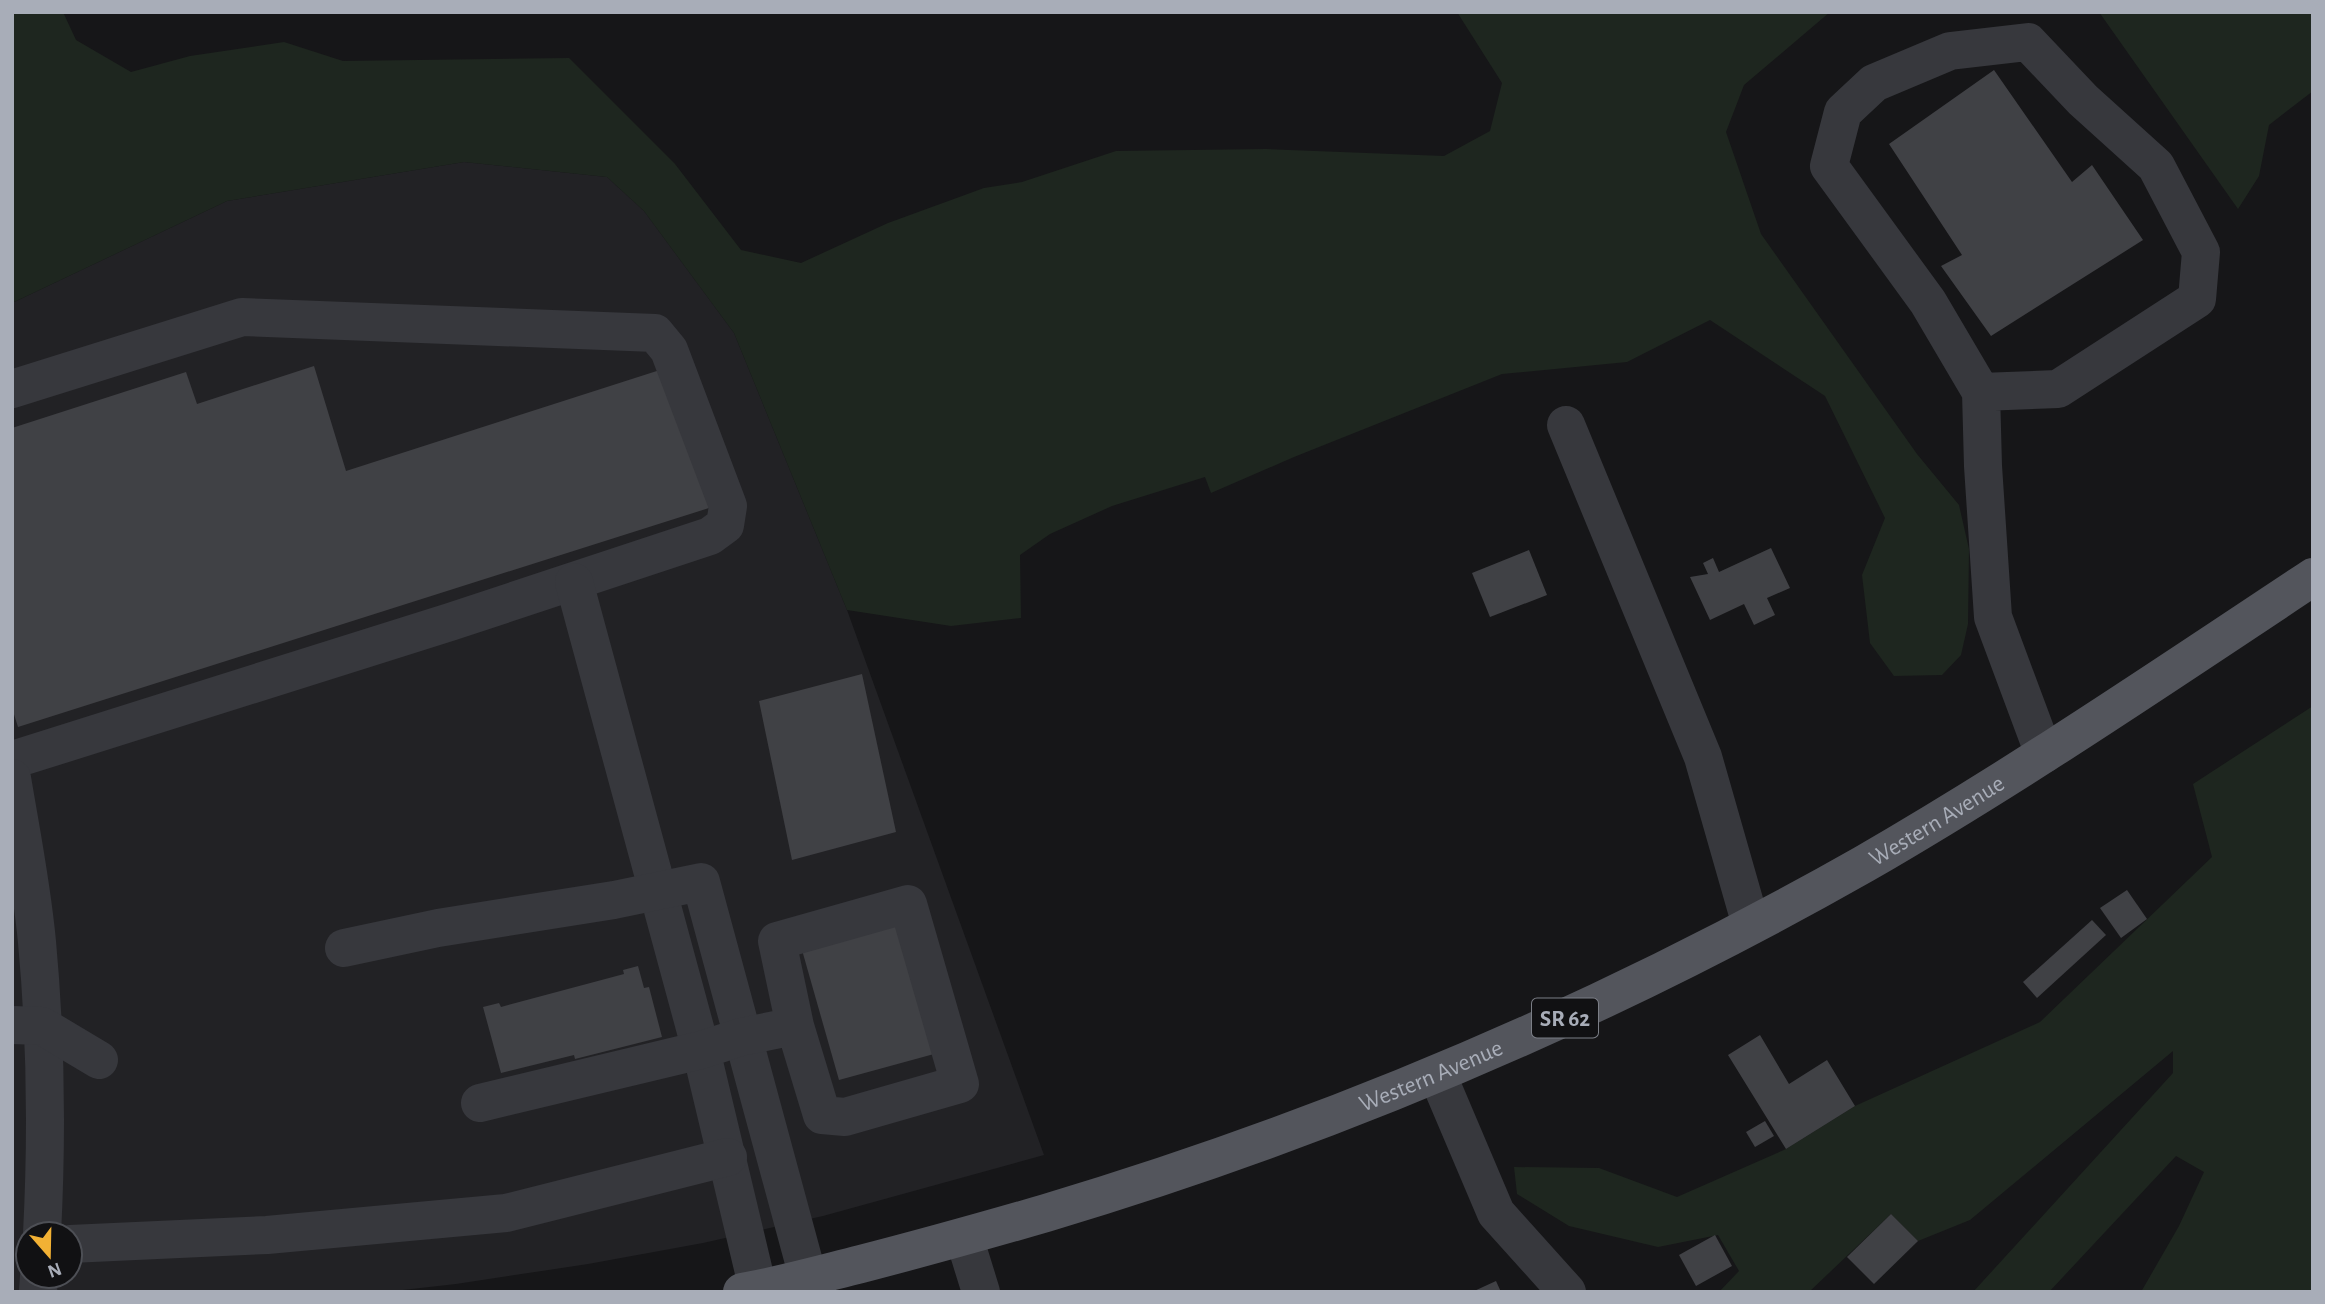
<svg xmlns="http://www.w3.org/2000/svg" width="2325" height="1304" font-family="'Alegreya Sans',sans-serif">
<rect width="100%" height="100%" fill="#161618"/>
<path fill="#222225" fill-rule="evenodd" d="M464,162L607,177L644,211L734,333L847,610L1044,1155L823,1216L703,1243L588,1264L456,1284L385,1292H12V303L227,201ZM28,1234H70V1276H28Z"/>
<g fill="#1e261f">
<polygon points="12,12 63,12 76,40 131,72 190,56 284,42 343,61 569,58 675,164 741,250 801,263 888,223 984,188 1022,182 1116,151 1266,149 1444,156 1490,131 1502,83 1457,12 1830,12 1744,85 1726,132 1761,234 1917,454 1959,505 1969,549 1968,624 1961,655 1942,675 1894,676 1870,643 1862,575 1885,518 1825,396 1710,320 1627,362 1502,374 1294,457 1211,493 1205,477 1112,506 1050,534 1020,555 1021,618 951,626 847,610 734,333 644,211 607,177 464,162 227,201 12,303"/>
<polygon points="2099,12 2313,12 2313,91 2269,125 2259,176 2238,209"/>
<polygon points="2313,706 2313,1292 2141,1292 2179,1226 2204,1172 2176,1156 2049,1292 1973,1292 2173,1073 2173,1051 1970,1220 1918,1241 1891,1214 1809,1292 1719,1292 1739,1271 1718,1235 1658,1247 1569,1226 1517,1194 1514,1167 1599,1168 1677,1197 1786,1149 1855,1106 2040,1022 2212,857 2193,784"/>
</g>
<g fill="#404145">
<polygon points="1994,70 2072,182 2092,165 2143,240 1991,336 1941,266 1962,255 1889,144"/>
<polygon points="314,366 346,471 663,369 709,508 18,727 12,708 12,428 186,372 197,404"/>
<polygon points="1771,548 1790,588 1767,598 1775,615 1754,625 1744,604 1710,620 1690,577 1708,574 1703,563 1713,558 1719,572"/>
<polygon points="1529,550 1547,595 1490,617 1472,573"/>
<polygon points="862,674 896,832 792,860 759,701"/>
<polygon points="2127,890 2147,919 2121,938 2100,908"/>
<polygon points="2092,920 2106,935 2037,998 2023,982"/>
<polygon points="899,924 934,1054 839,1080 802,950"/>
<polygon points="638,966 644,988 649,987 662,1037 575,1059 574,1055 501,1073 483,1007 499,1003 501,1007 624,974 623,970"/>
<polygon points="1760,1035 1789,1084 1827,1060 1855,1106 1786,1149 1728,1055"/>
<polygon points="1765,1121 1774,1136 1755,1147 1746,1132"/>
<polygon points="1891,1214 1918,1241 1874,1284 1847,1257"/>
<polygon points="1715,1235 1732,1266 1696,1286 1679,1255"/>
<polygon points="1496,1281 1501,1292 1472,1292"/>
</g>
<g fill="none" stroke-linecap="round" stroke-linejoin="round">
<g stroke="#37383d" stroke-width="38">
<polyline points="12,389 242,317 655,333 669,350 728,506 725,525 710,536 450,622 12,760"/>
<polyline points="1981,392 2058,389 2197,299 2201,252 2156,166 2083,100 2028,42 1950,51 1874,83 1843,112 1829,166 1928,302 1981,392 1983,466 1993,617 2044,754"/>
<polyline points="1566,425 1703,757 1751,925"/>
<polyline points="574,582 701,1050 758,1289"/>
<path d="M12,778C21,832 32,887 37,942C46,1039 47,1137 42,1234"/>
<polyline points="344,948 438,928 614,900 701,882 808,1277"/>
<polyline points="12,1025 42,1026 99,1060"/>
<polyline points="1437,1074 1496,1213 1567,1292"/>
<polyline points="480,1103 701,1050 741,1037 795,1026 822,1115 845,1117 960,1084 908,904 777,941 795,1026"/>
<polyline points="964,1237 981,1292"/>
<polyline points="70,1244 267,1235 506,1213 728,1157"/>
<polyline points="38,1292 39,1276"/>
</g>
<path stroke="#53555c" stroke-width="38" id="s1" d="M742,1292C782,1285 821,1274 861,1264C923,1248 984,1231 1046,1213C1331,1128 1605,1011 1864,864C2018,775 2165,675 2313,577"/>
</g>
<g text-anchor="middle" stroke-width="5" stroke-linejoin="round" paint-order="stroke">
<rect fill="#111113" stroke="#7b7e86" stroke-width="2" x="1532" y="998.5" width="66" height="39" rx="5"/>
<g font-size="23" font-weight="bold" fill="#a8adb8">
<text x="1565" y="1026">SR 62</text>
</g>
<g font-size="24" fill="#a8adb8" stroke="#111113">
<text dy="8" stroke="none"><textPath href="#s1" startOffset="1290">Western Avenue</textPath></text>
<text dy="8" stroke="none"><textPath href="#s1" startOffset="723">Western Avenue</textPath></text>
</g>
</g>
<rect width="2325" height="1304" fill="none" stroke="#a8adb8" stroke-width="28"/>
<g transform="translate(49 1255) rotate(160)"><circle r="33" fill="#111113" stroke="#4d4f55" stroke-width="2"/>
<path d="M0-5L12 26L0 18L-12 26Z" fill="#f2b134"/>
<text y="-10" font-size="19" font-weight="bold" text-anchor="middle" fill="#a8adb8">N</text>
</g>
</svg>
